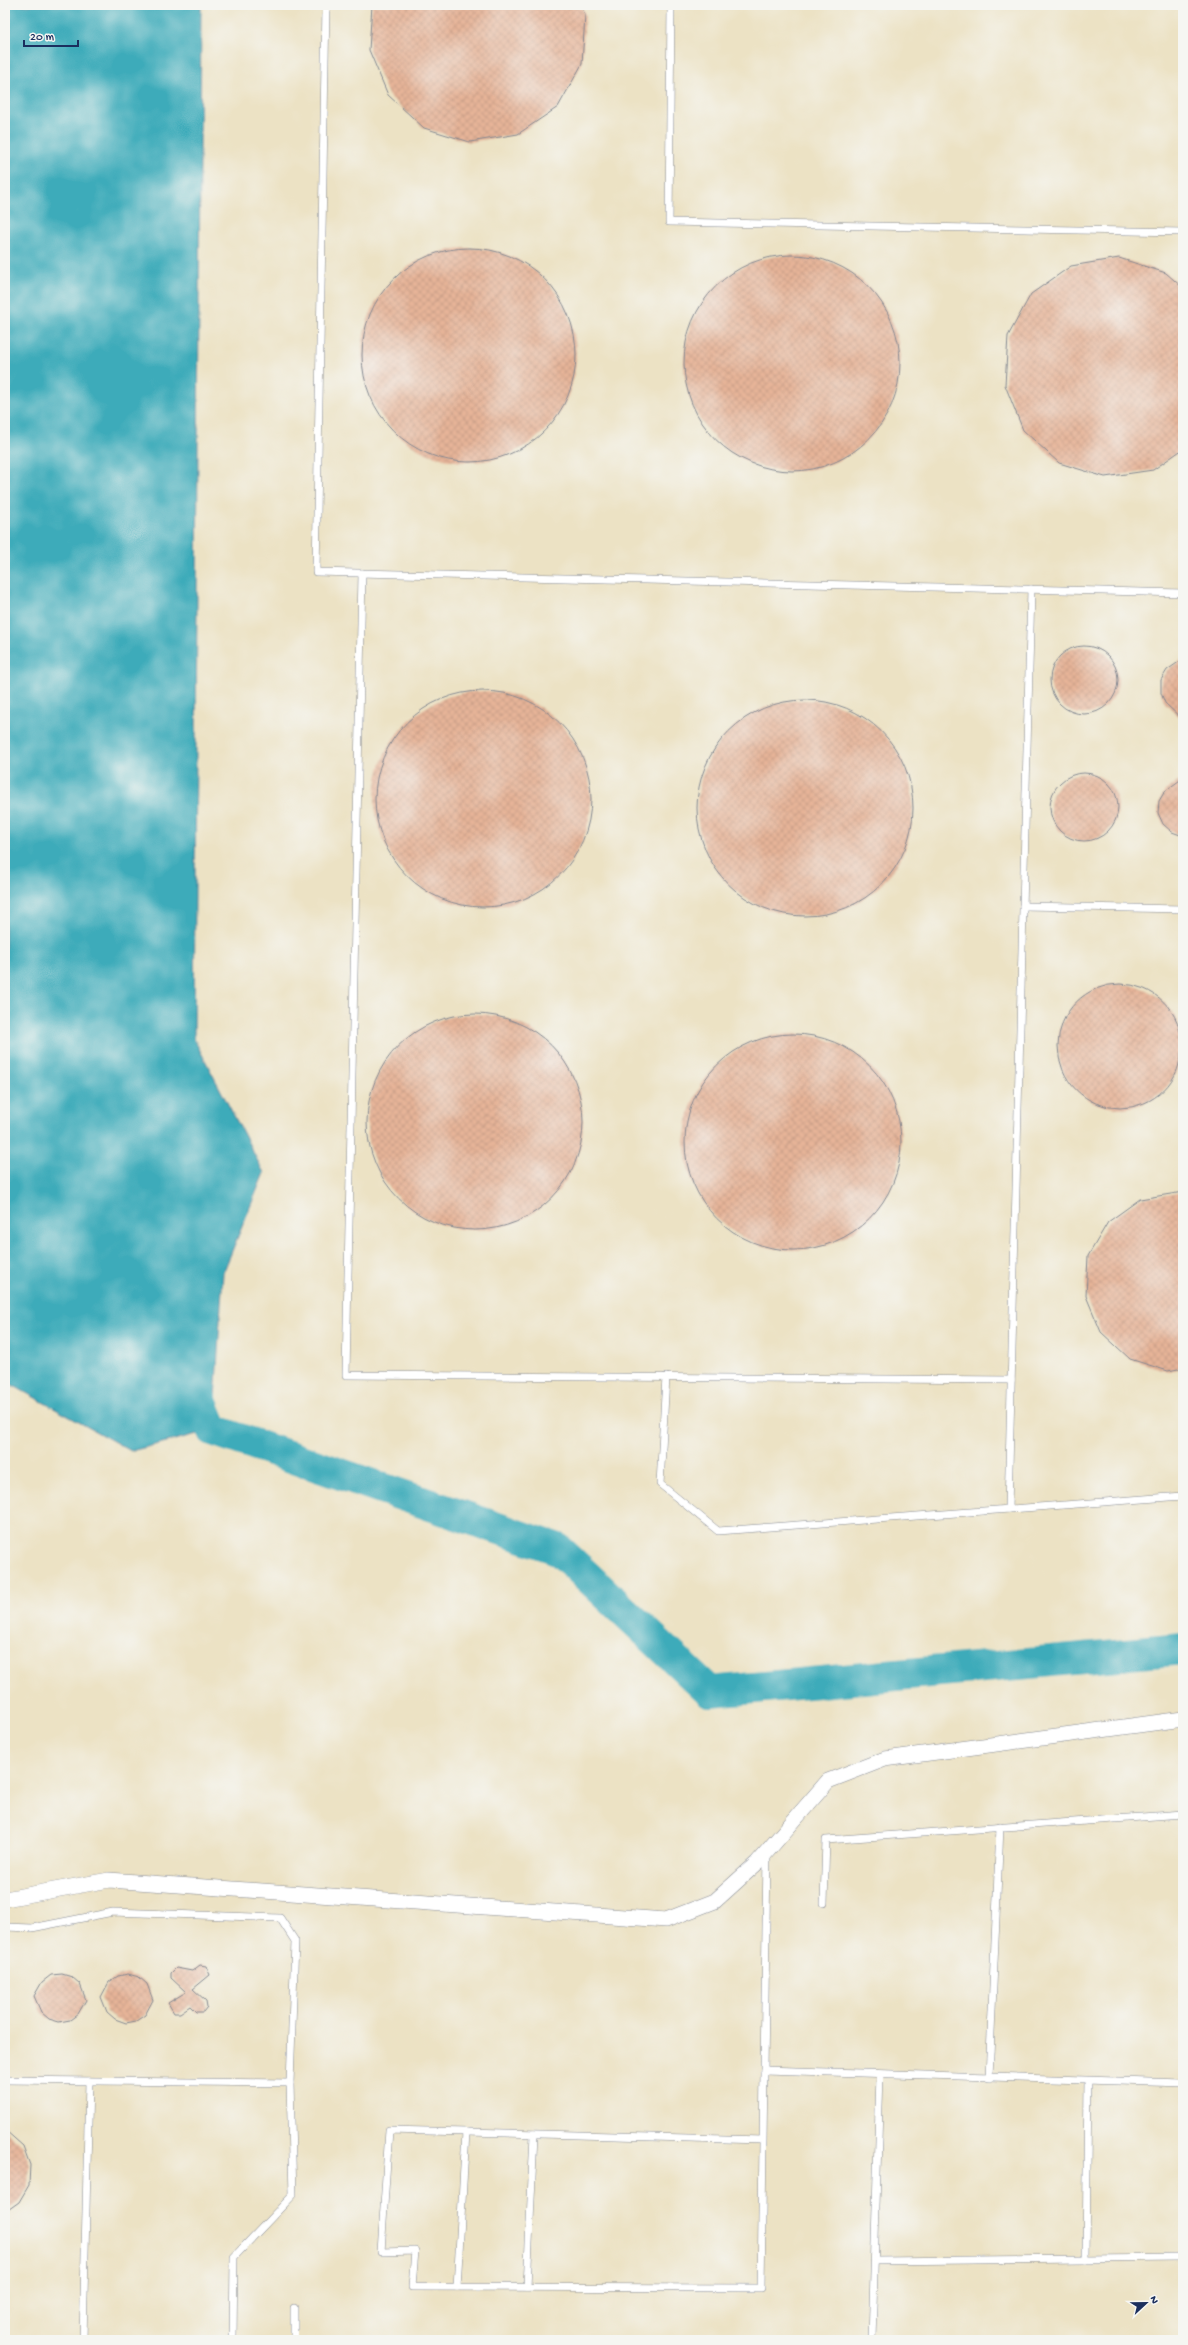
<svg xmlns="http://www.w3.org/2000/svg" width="1188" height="2345" font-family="'Gochi Hand',sans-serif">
<defs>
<pattern id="building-cross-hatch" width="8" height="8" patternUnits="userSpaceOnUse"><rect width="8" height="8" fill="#e6b498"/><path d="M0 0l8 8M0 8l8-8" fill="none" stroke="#c59b85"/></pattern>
</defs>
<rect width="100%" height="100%" fill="#f6f6f2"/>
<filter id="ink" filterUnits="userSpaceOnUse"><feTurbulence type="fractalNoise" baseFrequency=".025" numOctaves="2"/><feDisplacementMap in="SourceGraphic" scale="8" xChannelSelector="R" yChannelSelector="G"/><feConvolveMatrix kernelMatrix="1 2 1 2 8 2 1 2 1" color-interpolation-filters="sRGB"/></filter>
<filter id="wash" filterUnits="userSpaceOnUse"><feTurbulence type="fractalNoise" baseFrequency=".012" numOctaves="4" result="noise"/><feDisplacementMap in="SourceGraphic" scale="16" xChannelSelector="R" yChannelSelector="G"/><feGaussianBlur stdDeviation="0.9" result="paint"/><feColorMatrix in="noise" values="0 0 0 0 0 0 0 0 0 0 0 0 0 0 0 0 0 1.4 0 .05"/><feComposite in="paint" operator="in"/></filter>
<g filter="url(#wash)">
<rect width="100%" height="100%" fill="#ece2c4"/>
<polygon fill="#3cabba" stroke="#2c6d8c" points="5,5 201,5 194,1039 264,1173 223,1273 213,1430 131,1451 5,1381"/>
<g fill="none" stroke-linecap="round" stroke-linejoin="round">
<polyline stroke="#3cabba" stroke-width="32" points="196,1389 213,1430 558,1549 710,1692 1183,1649"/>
</g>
<g id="blocks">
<g fill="url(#building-cross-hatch)">
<polygon points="372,5 581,5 585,15 582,64 558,107 518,134 470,142 424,128 388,95 369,50"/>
<circle cx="469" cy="355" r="107"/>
<circle cx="792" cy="363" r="108"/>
<polygon points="1119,258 1166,273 1183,288 1183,449 1153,470 1105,477 1059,463 1023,430 1005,385 1008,336 1031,294 1071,266"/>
<circle cx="1084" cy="680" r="34"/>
<polygon points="1183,659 1183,720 1165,703 1161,693 1161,680 1167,670"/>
<circle cx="483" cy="799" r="108"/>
<circle cx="805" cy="808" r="108"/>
<circle cx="1084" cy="807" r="34"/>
<polygon points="1183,778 1183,836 1172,832 1163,824 1158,813 1159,801 1165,791"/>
<circle cx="1120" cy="1046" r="62"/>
<circle cx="475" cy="1122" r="108"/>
<circle cx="793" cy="1142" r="108"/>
<polygon points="1183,1192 1183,1368 1168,1371 1130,1359 1101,1332 1086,1296 1088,1256 1108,1222 1140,1199"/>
<polygon points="200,1965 206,1966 210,1975 193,1989 206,2001 207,2007 203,2012 196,2012 190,2006 180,2013 174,2013 168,2003 186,1992 171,1978 171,1973 176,1968 192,1971"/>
<polygon points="62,1974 72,1977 80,1984 86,2000 78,2014 70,2020 59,2022 49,2019 41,2012 34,1996 42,1982 51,1975"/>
<polygon points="128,1974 139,1977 147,1984 153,2000 145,2015 136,2021 126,2023 115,2019 107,2012 101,1997 109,1982 118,1976"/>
<polygon points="5,2130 23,2146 30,2165 29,2185 19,2202 5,2212"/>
</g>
</g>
</g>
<g filter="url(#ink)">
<use href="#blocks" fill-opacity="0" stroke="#848891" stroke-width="1"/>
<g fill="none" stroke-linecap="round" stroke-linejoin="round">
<g stroke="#848891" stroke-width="8">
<g id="lane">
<polyline points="326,5 316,572 1183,593"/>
<polyline points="671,5 669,222 1183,232"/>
<polyline points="362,573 346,1375 1011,1380"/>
<polyline points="1023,906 1183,909"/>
<polyline points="666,1377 660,1484 718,1531 1183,1496"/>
<polyline points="1008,1509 1031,589"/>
<polyline points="824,1903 826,1840 1183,1814"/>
<polyline points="5,1927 32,1928 113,1912 280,1918 295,1941 290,2083"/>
<polyline points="764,2070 1183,2083"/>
<polyline points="989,2078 1000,1827"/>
<polyline points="5,2080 290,2083 293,2195 234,2257 233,2340"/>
<polyline points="763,2140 389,2130 381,2252 415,2251 412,2287 761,2288 767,1854"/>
<polyline points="1086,2259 1088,2081"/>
<polyline points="875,2261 1183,2258"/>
<polyline points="457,2287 466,2132"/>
<polyline points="527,2287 534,2134"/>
<polyline points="83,2340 89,2081"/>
<polyline points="294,2340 294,2308"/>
<polyline points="872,2340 880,2074"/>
</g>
</g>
<g stroke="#848891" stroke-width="16">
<polyline id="street" points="5,1899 109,1880 666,1920 715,1901 757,1863 828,1781 885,1759 1183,1719"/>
</g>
<use href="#lane" stroke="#fff" stroke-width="7"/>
<use href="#street" stroke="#fff" stroke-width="15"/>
</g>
</g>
<rect width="1188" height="2345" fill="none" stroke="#f6f6f2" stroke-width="20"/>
<g transform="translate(1146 2303) rotate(68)" stroke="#f6f6f2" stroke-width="3" paint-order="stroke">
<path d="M0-3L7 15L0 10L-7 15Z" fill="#1b2f5e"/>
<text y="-6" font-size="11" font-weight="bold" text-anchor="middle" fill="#1b2f5e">N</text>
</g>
<path d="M24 40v6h54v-6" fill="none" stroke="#1b2f5e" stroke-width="2"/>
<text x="30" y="40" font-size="12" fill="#1b2f5e" stroke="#f6f6f2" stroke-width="3" paint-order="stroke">20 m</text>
</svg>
